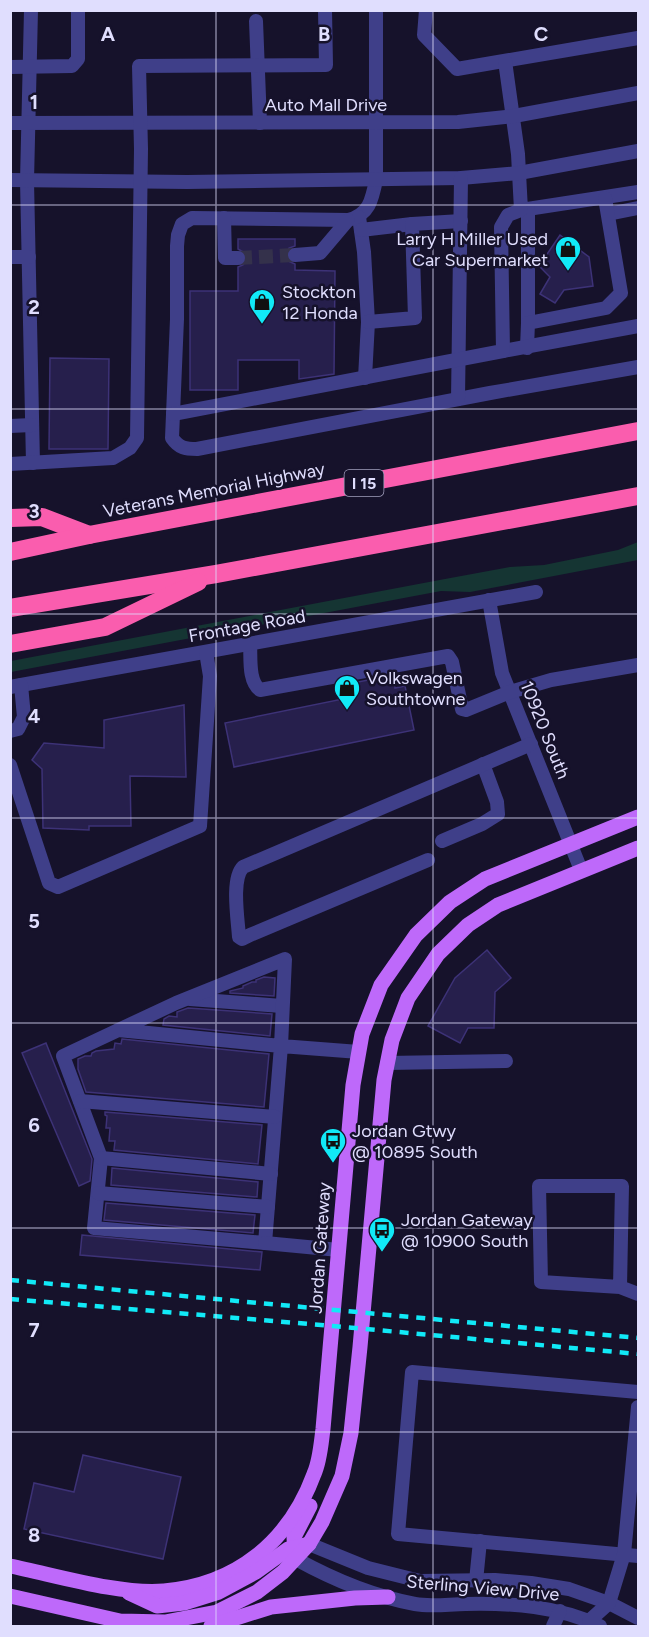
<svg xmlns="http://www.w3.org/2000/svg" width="649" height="1637" font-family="Figtree,sans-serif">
<rect width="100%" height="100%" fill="#16122b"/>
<polygon fill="#153533" points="638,542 638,560 470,592 441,591 11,672 11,661 445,579 510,567 544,565 618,550"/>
<g fill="#261f4c" stroke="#3d3277" stroke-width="1.5">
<polygon points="560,235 589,257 593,286 564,290 555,303 540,294 550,277 539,266"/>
<polygon points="238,239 295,239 295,246 289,248 286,255 288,261 295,264 295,270 335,271 334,374 299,379 299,360 238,360 238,390 190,390 190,291 238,291 238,267 243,265 247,259 245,253 238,249"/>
<polygon points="50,358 109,359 108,449 49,449"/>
<polygon points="393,675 395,688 405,686 414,730 234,767 225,723 343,699 342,695 355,693 353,683"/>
<polygon points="184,705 186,777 130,776 131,826 89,826 89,830 43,828 42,769 32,760 44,743 104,748 104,720"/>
<polygon points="487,950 511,978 495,992 494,1028 468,1028 460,1043 428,1026 455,978"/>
<polygon points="264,977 275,978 274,996 230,993 230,991 243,988 243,986 252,982 256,982 256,980"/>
<polygon points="188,1008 272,1014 270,1036 163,1025 164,1019 169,1016 177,1017 177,1012"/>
<polygon points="122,1039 269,1054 264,1107 86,1092 78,1069 78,1059 85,1056 91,1056 92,1053 96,1051 114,1049 115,1043 121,1044"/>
<polygon points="46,1043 92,1159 90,1181 79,1186 22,1053"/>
<polygon points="105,1112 262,1125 258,1164 114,1150 115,1141 109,1141 110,1128 106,1128 107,1116 105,1115"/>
<polygon points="112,1168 258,1182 257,1197 111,1185"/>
<polygon points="106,1203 255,1215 253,1233 104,1220"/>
<polygon points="82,1235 262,1252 260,1270 80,1255"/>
<polygon points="83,1455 181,1477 163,1559 24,1529 34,1483 74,1492"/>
</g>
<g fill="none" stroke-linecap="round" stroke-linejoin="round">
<polyline stroke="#34314b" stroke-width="14" stroke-dasharray="14 7" stroke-linecap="butt" points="238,258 295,255"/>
<g stroke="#3f3f89" stroke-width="14">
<polyline points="31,10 27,181 33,463"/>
<path d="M376,10V180C372,200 369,215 348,220L192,218L182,224L178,235L177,246V319L172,438C179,448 185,449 197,449L490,393L638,367"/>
<polyline points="426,10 424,35 457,69 638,38"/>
<polyline points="256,21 260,123"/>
<polyline points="505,61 518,154 521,210 638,192"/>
<polyline points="10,67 72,66 78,59 78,10"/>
<polyline points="10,123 458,122 514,116 638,93"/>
<polyline points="10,180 187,182 461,178 519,173 638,151"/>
<polyline points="608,214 638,208"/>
<polyline points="359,217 364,252 368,322 365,378"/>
<polyline points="224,218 225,258 238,258"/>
<polyline points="361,230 412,224"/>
<polyline points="295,255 320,253 348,220"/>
<polyline points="10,257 29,257"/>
<polyline points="368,322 415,318 412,224 461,221"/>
<polyline points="528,323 528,209"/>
<polyline points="527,348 528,323 606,308 621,293 605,198"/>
<polyline points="503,351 638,326"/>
<polyline points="458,399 461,178"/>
<polyline points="173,414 503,351 501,227 508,215 521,210"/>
<polyline points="10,426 32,425"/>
<polyline points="10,464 113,458 130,448 137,438 141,149 139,66 326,65 325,10"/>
<polyline points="489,600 502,673 581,870"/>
<path d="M250,644C251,658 248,681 260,690L448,656L452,662L462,709L466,710L510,692L551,680L638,665"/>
<polyline points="10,687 536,592"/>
<polyline points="10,731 18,729 24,717 21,685"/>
<polyline points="10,765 49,883 58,887 200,826 210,676 206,652"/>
<polyline points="442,841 482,824 498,814 497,802 483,764"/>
<path d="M428,860L250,935L242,939L239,937C238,920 231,879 243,867L531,744"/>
<polyline points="190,999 282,1006"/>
<polyline points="118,1030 281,1046 285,959 176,1003 63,1056 101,1158 94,1228 265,1243 281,1046 359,1052"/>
<polyline points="387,1063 506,1061"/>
<polyline points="80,1101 275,1117"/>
<polyline points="101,1158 271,1174"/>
<polyline points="98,1193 268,1207"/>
<polyline points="265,1243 339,1250"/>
<polyline points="620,1287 622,1186 539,1186 541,1282 620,1287 638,1294"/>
<polyline points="638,1392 412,1372 398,1534 638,1556"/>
<polyline points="309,1544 368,1568 420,1581 495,1580 531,1583 569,1589 609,1603 638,1618"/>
<path d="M296,1559C334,1580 372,1596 415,1604C431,1607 450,1604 466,1604C512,1603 558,1606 600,1626"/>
<polyline points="476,1581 480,1541"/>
<polyline points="589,1621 609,1603 624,1554 638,1407"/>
<polyline points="553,1626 560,1611"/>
</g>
<g stroke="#be69fa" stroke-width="15">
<polyline points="295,1556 294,1537 310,1506"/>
<path d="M10,1566C55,1575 120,1595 164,1591C236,1585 289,1542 314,1474C320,1461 321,1444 323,1429L353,1085L362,1034L381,985L416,935L450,902L485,879L638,817"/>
<polyline points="129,1593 157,1606 184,1603 219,1592 256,1572 288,1549 309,1544"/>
<polyline points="10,1596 120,1621 165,1622 217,1612 257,1592 283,1572 309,1544 322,1522 342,1476 351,1433 360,1347 384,1080 392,1040 408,998 438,954 468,925 498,905 638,848"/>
<polyline points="211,1626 271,1607 355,1598 388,1597"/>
</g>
<g stroke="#fa5dae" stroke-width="18">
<polyline points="10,518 42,517 89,535"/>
<polyline points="10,552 89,535 638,431"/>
<polyline points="10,608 216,574 638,496"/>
<polyline points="10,644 105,627 198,582"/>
</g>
<g stroke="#11e9f7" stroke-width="4.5" stroke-dasharray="9 8" stroke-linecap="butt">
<polyline points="10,1280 638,1338"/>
<polyline points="10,1299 333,1326 638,1354"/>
</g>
</g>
<path fill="none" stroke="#e0defe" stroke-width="1.5" stroke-opacity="0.55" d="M216,10V1626M433,10V1626M10,205H638M10,409H638M10,614H638M10,818H638M10,1023H638M10,1228H638M10,1432H638"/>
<defs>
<g id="shop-pin" transform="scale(1.35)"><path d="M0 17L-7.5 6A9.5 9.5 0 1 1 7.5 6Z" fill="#11e9f7" stroke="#16122b"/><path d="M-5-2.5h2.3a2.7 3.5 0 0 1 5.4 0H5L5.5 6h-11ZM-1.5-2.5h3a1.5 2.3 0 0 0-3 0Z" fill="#111"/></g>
<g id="bus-pin" transform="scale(1.35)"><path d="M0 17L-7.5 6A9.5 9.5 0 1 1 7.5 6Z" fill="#11e9f7" stroke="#16122b"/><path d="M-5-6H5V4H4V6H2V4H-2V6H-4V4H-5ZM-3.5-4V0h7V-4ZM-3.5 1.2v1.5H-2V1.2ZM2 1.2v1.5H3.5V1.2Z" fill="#111"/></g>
</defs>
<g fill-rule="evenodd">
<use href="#shop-pin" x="568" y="249"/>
<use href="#shop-pin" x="262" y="302"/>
<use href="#shop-pin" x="347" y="688"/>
<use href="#bus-pin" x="333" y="1141"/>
<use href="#bus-pin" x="382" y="1230"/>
</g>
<g text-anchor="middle" stroke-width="5" stroke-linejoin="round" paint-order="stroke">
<rect fill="#16122b" stroke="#a3a1bf" stroke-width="1.5" x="344.5" y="470" width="39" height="26" rx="4.5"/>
<g font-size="16" font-weight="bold" fill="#e0defe">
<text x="364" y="489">I 15</text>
</g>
<g font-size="18" fill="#e0defe" stroke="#16122b">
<text x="326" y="111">Auto Mall Drive</text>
<text transform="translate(214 490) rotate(-11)" y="6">Veterans Memorial Highway</text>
<text transform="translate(247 626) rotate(-10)" y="6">Frontage Road</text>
<text transform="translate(545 730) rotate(68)" y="6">10920 South</text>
<text transform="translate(320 1248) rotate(-86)" y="6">Jordan Gateway</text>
<text transform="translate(483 1588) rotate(5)" y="6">Sterling View Drive</text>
</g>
<g font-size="18" fill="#e0defe" stroke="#16122b" text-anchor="start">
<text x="548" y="245" text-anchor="end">Larry H Miller Used<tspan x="548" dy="21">Car Supermarket</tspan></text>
<text x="282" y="298">Stockton<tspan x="282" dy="21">12 Honda</tspan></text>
<text x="366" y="684">Volkswagen<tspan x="366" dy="21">Southtowne</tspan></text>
<text x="352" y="1137">Jordan Gtwy<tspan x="352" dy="21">@ 10895 South</tspan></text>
<text x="401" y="1226">Jordan Gateway<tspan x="401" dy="21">@ 10900 South</tspan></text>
</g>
</g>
<g font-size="20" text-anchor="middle" font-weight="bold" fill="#e0defe" stroke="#16122b" stroke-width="5" stroke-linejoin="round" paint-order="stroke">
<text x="108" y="41">A</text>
<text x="324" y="41">B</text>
<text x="541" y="41">C</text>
<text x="34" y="109">1</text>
<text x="34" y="314">2</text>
<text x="34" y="518">3</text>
<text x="34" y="723">4</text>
<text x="34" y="928">5</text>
<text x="34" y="1132">6</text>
<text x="34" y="1337">7</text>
<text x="34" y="1542">8</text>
</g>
<rect width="649" height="1637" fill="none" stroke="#e0defe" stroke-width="24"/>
</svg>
